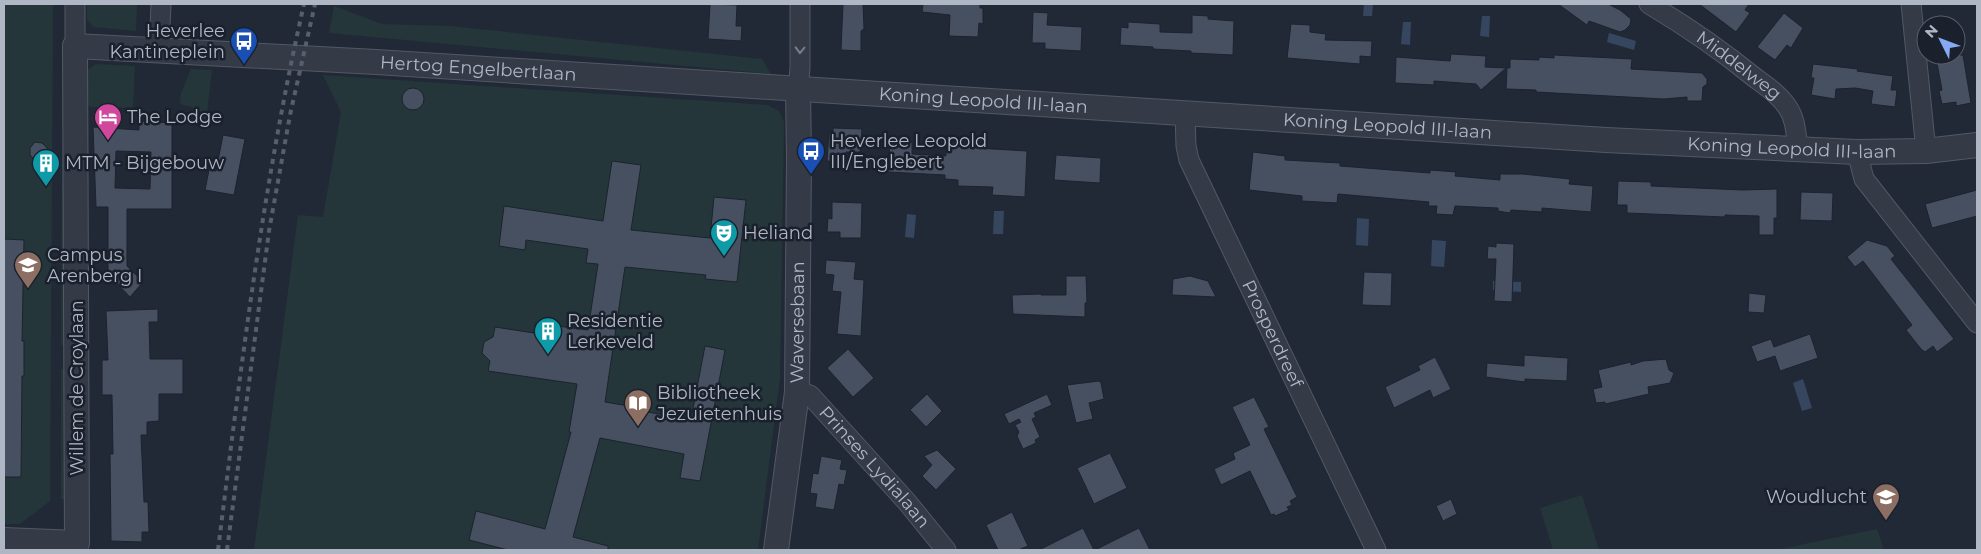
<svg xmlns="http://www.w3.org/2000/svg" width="1981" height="554" font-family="Montserrat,sans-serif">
<rect width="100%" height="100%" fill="#212937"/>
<g fill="#243639">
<polygon points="4,4 53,4 50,501 20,524 4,524"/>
<polygon points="87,4 137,4 136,31 93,27 87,19"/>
<polygon points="334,6 382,24 450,26 762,59 771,74 329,33"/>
<polygon points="96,64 135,66 133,108 91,107 87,104 88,70"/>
<polygon points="191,69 212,70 206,122 200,119 192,107 180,104 181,93"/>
<polygon points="323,75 767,105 779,111 784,122 780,378 758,550 254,550 298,215 323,217 341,112"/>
<polygon points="62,151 66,151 65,343 61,346"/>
<polygon points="61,369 65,371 66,499 61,499"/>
<polygon points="1582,495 1599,550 1553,550 1540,508"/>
<polygon points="1877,529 1884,550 1776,550"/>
</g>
<g fill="#37465f">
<polygon points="1364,4 1373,4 1372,16 1363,16"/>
<polygon points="1482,16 1490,16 1489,37 1480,36"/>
<polygon points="1403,22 1411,22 1410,45 1401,44"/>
<polygon points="1609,33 1636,41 1634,50 1607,42"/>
<polygon points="994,211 1004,211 1003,234 993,234"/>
<polygon points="907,214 916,215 914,238 905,237"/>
<polygon points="1357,218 1369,219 1368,246 1356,245"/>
<polygon points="1432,240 1446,241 1444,267 1431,266"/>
<polygon points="1493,281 1521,282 1521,292 1493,290"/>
<polygon points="1803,379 1812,408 1802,411 1793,383"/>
</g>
<g fill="#475061" stroke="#1c232e" fill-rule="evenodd">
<polygon points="710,4 737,5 736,26 742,26 741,41 708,39"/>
<polygon points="843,4 863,4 864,29 861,31 861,51 841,50"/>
<polygon points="923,4 980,4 980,8 983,8 983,24 979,23 978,37 949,36 950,15 922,12"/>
<polygon points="1558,4 1608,4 1620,10 1631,19 1630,25 1625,30 1620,32 1589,21 1587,25"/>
<polygon points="1699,4 1749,4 1745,10 1750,13 1736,32"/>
<polygon points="1033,12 1048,13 1047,25 1082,27 1081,51 1045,49 1045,43 1032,43"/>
<polygon points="1784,13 1803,28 1791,48 1787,45 1775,60 1757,47"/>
<polygon points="1192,15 1208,16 1208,19 1234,21 1233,55 1191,53 1191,51 1153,49 1153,47 1120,45 1121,27 1128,28 1128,22 1160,24 1160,32 1192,33"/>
<polygon points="1291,24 1310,25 1310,32 1326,34 1325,40 1372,41 1371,57 1360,56 1360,64 1287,58"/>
<polygon points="1451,54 1486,56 1485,67 1506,68 1481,90 1476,84 1434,81 1434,85 1395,83 1396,57 1450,61"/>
<polygon points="1554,55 1632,59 1631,69 1702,73 1707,79 1707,84 1703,87 1702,101 1687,101 1687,97 1664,99 1536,92 1536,90 1506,89 1507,68 1510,68 1510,59 1539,60 1539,57 1554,58"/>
<polygon points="1943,55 1963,55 1971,103 1956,106 1956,102 1942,104 1939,91 1942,90 1936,58 1944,57"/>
<polygon points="1813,64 1858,69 1857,71 1893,76 1891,90 1897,90 1895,107 1871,104 1873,91 1855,88 1836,89 1835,99 1811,95 1814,78 1811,78"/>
<circle cx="413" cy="99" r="11"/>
<path d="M139,121L172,123V209H127V266L143,282L130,297L108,274V207H96L93,127L139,130ZM116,151L151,152L150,189L115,188Z"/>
<polygon points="833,128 862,129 860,152 846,152 845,162 827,161 829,132 833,132"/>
<polygon points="223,135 245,139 234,195 205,190 209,170 216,171"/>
<polygon points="890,141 912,142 912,154 946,156 946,142 976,143 976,148 1027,151 1025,197 992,195 993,187 958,186 958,180 945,179 945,175 888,172"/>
<polygon points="35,142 42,143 52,153 52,177 30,155 30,148"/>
<polygon points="1253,152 1285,156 1285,160 1340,163 1340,166 1430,173 1430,170 1456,172 1455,176 1500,180 1500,174 1523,174 1570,179 1569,184 1593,186 1591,212 1542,208 1542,212 1511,210 1510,213 1498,211 1498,208 1455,206 1453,215 1436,214 1437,206 1428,206 1429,202 1338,194 1337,203 1302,201 1302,196 1249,190"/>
<polygon points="1056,155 1101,158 1100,183 1054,180"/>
<polygon points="612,161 641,165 631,230 710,238 714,197 746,200 737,282 705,279 706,275 625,267 605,402 629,406 628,409 691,419 705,346 725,350 700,481 680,478 684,454 600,438 573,537 608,546 608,550 508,550 469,540 476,511 545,529 571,432 569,432 577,384 488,371 490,361 482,353 484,342 493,337 495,327 534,333 535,323 588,330 598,264 586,263 588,249 526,240 525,250 499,246 504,206 603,221"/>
<polygon points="1618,181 1651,182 1651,186 1743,190 1777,189 1777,218 1774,218 1774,235 1759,235 1759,216 1725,215 1725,217 1627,213 1627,205 1617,205"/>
<polygon points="1977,190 1977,216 1932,228 1925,204"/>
<polygon points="1801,192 1833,193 1832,221 1800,220"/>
<polygon points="832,202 862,203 861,238 840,238 840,232 827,232 828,218 832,219"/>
<polygon points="4,239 24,240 22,341 24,341 24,376 22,376 21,477 4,477"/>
<polygon points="1867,240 1887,246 1895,256 1891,259 1954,339 1937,352 1933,346 1925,352 1921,349 1906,330 1912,325 1863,261 1855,267 1847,257"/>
<polygon points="1496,243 1514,244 1512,302 1494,301 1496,259 1487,259 1488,246 1496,247"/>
<polygon points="826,260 856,262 854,279 864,280 861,336 837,334 841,292 832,291 834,275 825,274"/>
<polygon points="1364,272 1392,273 1391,306 1362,305"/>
<polygon points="1066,276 1086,276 1087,303 1085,303 1085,317 1013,314 1012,295 1041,294 1041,295 1066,295"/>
<polygon points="1190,276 1208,281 1216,297 1172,295 1173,279"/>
<polygon points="1749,293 1766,295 1764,313 1748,312"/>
<polygon points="158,309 158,322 149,322 150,359 183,359 183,394 159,394 159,421 147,422 147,435 141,435 144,502 148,502 149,532 142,532 142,542 111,541 110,454 113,454 112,395 102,395 102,360 108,360 106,311"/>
<polygon points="1810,334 1818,358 1780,371 1775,356 1757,362 1751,346 1771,339 1774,347"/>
<polygon points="848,349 874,378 853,397 827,368"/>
<polygon points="1524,355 1568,358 1567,381 1525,379 1525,382 1486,377 1487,363 1524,366"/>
<polygon points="1435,357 1451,389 1433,398 1430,390 1394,408 1385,387 1420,370 1418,366"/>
<polygon points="1666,359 1669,370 1674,373 1670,383 1648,387 1649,394 1605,404 1605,402 1596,403 1593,389 1602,387 1598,370 1631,362 1631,365 1643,361"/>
<polygon points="1099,381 1101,383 1104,399 1089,403 1093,419 1076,423 1067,385"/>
<polygon points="927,394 942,411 926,427 910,410"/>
<polygon points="1047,394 1052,405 1034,413 1036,417 1032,419 1040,437 1035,440 1036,443 1023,449 1017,436 1019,432 1015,425 1021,422 1019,419 1009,424 1004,414"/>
<polygon points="1254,397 1269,427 1264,429 1297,497 1290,501 1292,505 1287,507 1289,510 1275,516 1274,514 1271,515 1250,471 1221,485 1214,469 1235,459 1233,453 1250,445 1232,407"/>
<polygon points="937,450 956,469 936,490 922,476 932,465 924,456"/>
<polygon points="1110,453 1127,488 1094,504 1077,468"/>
<polygon points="821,456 842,460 840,469 847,470 844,485 839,484 834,510 815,507 817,494 810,493 813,473 818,474"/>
<polygon points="1451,499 1457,514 1443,521 1436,506"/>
<polygon points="1012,512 1028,546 1018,550 998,550 986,525"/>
<polygon points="1083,528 1094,550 1039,550"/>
<polygon points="1139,528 1150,550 1095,550"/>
</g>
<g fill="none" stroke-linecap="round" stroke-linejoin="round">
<g stroke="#525965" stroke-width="21">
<g id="minor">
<polyline points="75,4 75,46"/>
<path id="s1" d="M1649,4C1686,26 1721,50 1754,77C1766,86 1780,95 1788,108C1796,120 1796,135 1798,149"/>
<polyline points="1911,4 1926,151"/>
<polyline points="159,50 161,4"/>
<polyline points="798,90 800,68 800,4"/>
<path id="s2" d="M1185,113L1186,146L1189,160L1376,550"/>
<polyline points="1857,152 1864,179 1977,323"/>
<path id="s3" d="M797,392L810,395L907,502L946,550"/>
</g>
</g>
<g stroke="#525965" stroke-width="26">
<g id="tertiary">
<path id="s4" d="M4,540L77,543L75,46L376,62L1606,140L1857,152L1926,151L1977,145"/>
<path id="s5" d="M776,550L797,392L799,159L798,90"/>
</g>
</g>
<use href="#minor" stroke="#343b47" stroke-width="19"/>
<use href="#tertiary" stroke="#343b47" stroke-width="24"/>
<g stroke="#575f6e" stroke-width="4" stroke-dasharray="5 5" stroke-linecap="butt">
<path d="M218,550C241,367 263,184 304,4"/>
<polyline points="227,550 269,231 290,115 315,4"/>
</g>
</g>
<defs><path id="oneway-chevron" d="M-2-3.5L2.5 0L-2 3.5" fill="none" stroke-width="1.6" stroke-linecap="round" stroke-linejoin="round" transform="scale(1.25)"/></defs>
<use stroke="#787f8c" href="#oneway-chevron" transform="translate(800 50) rotate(91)"/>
<defs>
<g id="bus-pin" transform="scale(1.4375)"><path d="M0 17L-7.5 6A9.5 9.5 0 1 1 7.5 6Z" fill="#1a4fb4" stroke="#1a212c"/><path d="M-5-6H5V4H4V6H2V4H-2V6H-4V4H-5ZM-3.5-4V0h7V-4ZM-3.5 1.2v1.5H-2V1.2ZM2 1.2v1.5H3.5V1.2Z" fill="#fff"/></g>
<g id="hotel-pin" transform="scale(1.4375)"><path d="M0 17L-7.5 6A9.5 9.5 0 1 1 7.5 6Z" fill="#d1479c" stroke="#1a212c"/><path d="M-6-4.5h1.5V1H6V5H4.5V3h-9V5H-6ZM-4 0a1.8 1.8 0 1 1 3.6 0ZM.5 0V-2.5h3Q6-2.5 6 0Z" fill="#fff"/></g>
<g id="building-pin" transform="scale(1.4375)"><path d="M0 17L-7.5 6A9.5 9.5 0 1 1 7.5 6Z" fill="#0f9aa8" stroke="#1a212c"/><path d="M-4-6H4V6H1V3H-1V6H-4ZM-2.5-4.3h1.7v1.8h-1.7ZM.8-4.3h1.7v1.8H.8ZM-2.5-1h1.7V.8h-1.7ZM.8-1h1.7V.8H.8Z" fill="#fff"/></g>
<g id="theatre-pin" transform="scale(1.4375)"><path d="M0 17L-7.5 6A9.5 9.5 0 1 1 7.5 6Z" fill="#0f9aa8" stroke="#1a212c"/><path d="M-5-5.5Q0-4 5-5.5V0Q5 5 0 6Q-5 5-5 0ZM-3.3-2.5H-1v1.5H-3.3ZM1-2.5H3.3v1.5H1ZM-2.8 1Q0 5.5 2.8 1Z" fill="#fff"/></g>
<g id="university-pin" transform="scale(1.4375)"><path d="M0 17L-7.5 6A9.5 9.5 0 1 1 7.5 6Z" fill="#8d6e63" stroke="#1a212c"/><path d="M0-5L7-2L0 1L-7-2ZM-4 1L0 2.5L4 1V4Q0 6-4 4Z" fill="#fff"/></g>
<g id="library-pin" transform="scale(1.4375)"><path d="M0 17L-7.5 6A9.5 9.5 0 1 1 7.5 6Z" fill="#8d6e63" stroke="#1a212c"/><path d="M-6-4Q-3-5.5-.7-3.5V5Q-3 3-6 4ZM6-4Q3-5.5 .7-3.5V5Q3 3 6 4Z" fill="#fff"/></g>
<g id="school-pin" transform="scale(1.4375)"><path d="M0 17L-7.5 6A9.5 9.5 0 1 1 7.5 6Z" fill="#8d6e63" stroke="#1a212c"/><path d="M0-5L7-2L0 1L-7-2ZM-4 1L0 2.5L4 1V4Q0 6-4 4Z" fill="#fff"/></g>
</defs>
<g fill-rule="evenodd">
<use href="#bus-pin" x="244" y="41"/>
<use href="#hotel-pin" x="108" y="117"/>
<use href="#bus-pin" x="811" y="151"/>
<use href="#building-pin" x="46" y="163"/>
<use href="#theatre-pin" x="724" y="233"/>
<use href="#university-pin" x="28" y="265"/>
<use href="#building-pin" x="548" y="331"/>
<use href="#library-pin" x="638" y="403"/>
<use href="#school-pin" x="1886" y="497"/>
</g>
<g text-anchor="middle" stroke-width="5" stroke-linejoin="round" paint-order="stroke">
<g font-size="18" fill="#afb6c4" stroke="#1a212c" text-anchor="start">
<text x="225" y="37" text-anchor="end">Heverlee<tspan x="225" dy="21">Kantineplein</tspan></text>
<text x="127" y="123">The Lodge</text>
<text x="830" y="147">Heverlee Leopold<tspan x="830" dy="21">III/Englebert</tspan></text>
<text x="65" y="169">MTM - Bijgebouw</text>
<text x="743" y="239">Heliand</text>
<text x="47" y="261">Campus<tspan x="47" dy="21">Arenberg I</tspan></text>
<text x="567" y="327">Residentie<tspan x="567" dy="21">Lerkeveld</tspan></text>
<text x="657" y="399">Bibliotheek<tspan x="657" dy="21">Jezuietenhuis</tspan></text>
<text x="1867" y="503" text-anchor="end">Woudlucht</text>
</g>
<g font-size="18" fill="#afb6c4" stroke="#1a212c">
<text dy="6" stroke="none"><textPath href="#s1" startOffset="109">Middelweg</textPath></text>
<text dy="6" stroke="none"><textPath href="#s4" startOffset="974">Hertog Engelbertlaan</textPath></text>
<text dy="6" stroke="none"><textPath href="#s4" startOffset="1480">Koning Leopold III-laan</textPath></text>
<text dy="6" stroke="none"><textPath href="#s4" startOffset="1885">Koning Leopold III-laan</textPath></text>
<text dy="6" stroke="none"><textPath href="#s4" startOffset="2290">Koning Leopold III-laan</textPath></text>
<text dy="6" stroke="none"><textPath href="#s5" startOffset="229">Waversebaan</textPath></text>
<text dy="6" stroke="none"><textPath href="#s2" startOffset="240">Prosperdreef</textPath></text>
<text transform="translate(77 388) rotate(-90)" y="6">Willem de Croylaan</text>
<text dy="6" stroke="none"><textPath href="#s3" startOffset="110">Prinses Lydialaan</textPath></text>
</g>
</g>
<rect width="1981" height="554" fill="none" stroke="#afb6c4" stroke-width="10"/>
<g transform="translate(1941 40) rotate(312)"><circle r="24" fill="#1a212c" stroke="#565d69"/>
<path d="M0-4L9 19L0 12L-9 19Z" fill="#85aaf3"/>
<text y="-8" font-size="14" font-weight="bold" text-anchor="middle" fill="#afb6c4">N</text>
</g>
</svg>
